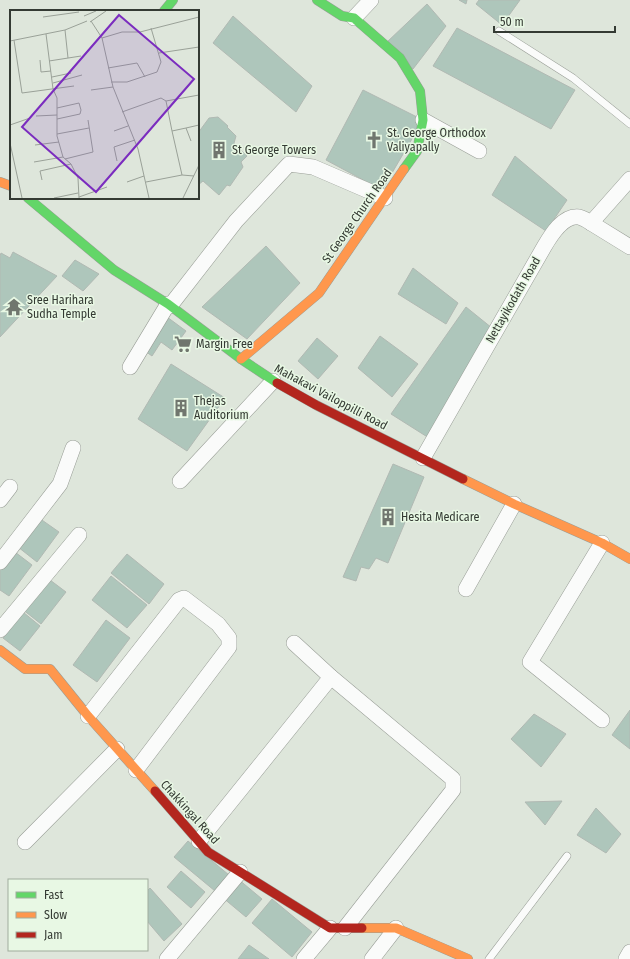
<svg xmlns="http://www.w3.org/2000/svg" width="630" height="959" font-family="'Fira Sans Condensed',sans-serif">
<rect width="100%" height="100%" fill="#dee6db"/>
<g fill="#aec6bb" stroke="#b1b9b3">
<polygon points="459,0 467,0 466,4"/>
<polygon points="479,0 520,0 502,25 476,4"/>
<polygon points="427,4 446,26 413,69 386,43"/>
<polygon points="233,16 312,86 296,112 213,43"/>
<polygon points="457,28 575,90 551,129 433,66"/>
<polygon points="363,90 423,120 382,190 326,160"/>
<polygon points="218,117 228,126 227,127 236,136 234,143 247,156 241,162 243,167 230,186 227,185 219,195 203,181 198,185 198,133 209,118"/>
<polygon points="515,156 567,200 546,231 492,195"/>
<polygon points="266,246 300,283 247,339 202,307"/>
<polygon points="13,252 57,276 0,337 0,256 1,253 10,258"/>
<polygon points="75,260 99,274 83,291 62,276"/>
<polygon points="413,268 458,303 446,324 398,294"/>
<polygon points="466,307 492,328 429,438 391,414"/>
<polygon points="167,317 186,331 172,350 161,342 152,356 145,351"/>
<polygon points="380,336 418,364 392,397 358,368"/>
<polygon points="317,338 338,356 318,379 298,361"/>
<polygon points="171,364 225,398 187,451 138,419"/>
<polygon points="393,464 424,477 388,563 376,558 369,569 361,567 356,581 343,577"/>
<polygon points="39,518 59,532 37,562 18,547"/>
<polygon points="11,549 32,565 9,596 0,590 0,564"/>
<polygon points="127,554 164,584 149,604 111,573"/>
<polygon points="111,576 147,605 127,628 92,600"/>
<polygon points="46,577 66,592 41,624 22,609"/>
<polygon points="23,612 40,626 20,651 3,638"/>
<polygon points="106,620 130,638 97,682 73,665"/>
<polygon points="630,710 630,749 612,735"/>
<polygon points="534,714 566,734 541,767 511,739"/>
<polygon points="562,801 545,825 525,802"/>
<polygon points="596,808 621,834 606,853 577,835"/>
<polygon points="188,841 229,875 215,891 174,857"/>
<polygon points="181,871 205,892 191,908 167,887"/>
<polygon points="238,879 262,899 246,917 222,897"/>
<polygon points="150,888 182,924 164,941 147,921 147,891"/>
<polygon points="272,899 312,932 292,957 252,923"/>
<polygon points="249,945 269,959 238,959"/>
</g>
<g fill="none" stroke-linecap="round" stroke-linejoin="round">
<g stroke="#999e97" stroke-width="8">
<g id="lane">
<polyline points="499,31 573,78 630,124"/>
<polyline points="489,959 567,856"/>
</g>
</g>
<g stroke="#999e97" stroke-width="16">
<g id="street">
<polyline points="354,18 371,0"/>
<polyline points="423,120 479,151"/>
<polyline points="591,223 630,247"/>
<polyline points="170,306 236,221 289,164 313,167 385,198"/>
<polyline points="130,367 168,304"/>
<path d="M423,458L544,247C551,235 563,215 579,217C583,218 588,221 591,223L630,179"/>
<polyline points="180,481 273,381"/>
<polyline points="0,500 10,487"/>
<polyline points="0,562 60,484 73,448"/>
<polyline points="466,589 514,504"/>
<polyline points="0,630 79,535"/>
<polyline points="294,643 331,677 453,779 453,790 345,928"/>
<polyline points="88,716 179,600 184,598 218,624 229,638 229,647 136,770"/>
<polyline points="602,720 530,662 602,543"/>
<polyline points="199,841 331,677"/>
<polyline points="25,842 117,749"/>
<polyline points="167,959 240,872"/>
<polyline points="304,959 330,928"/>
<polyline points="372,959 396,928"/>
<polyline points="626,959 630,952"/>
</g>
</g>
<g stroke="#999e97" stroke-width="10">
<g id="fast">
<polyline points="317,0 342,16 354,18 400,58 420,91 423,120 417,151 404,169"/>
<polyline points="164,11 173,0"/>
<polyline points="28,198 114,270 168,304 241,359 277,383"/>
</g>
</g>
<g stroke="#999e97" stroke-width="10">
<g id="slow">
<polyline points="0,182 11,186"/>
<polyline points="241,359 319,293 404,169"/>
<polyline points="463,479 514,504 602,543 630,559"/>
<polyline points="0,650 25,669 50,669 88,716 155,791"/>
<polyline points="362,928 396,928 468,959"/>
</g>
</g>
<g stroke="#999e97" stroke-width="10">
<g id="jam">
<polyline points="277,383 316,405 463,479"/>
<polyline points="155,791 208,852 330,928 362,928"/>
</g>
</g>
<use href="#lane" stroke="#fafbfa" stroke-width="7"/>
<use href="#street" stroke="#fafbfa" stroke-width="15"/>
<use href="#fast" stroke="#63d668" stroke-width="9"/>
<use href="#slow" stroke="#ff974d" stroke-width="9"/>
<use href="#jam" stroke="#b3261e" stroke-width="9"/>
</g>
<defs>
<g id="church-bare" transform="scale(1.38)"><path d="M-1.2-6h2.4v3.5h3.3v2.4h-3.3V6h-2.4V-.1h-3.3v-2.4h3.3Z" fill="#70766e" stroke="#e8f8e4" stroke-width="2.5" paint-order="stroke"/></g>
<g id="building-bare" transform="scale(1.38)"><path d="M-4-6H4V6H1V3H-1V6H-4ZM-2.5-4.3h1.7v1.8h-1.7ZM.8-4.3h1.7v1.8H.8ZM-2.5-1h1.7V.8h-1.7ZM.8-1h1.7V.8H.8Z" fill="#70766e" stroke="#e8f8e4" stroke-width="2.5" paint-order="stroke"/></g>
<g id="temple-bare" transform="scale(1.38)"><path d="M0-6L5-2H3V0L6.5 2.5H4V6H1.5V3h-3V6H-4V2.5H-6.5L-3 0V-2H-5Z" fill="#70766e" stroke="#e8f8e4" stroke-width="2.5" paint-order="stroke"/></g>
<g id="supermarket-bare" transform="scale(1.38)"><path d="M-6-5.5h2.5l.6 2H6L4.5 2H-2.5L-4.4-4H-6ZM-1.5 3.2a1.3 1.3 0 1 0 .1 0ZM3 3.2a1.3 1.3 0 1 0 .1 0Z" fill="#70766e" stroke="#e8f8e4" stroke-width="2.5" paint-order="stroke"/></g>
</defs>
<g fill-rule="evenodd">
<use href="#church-bare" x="374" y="140"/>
<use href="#building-bare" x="219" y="150"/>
<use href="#temple-bare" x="14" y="307"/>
<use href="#supermarket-bare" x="183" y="344"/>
<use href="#building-bare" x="181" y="408"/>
<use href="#building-bare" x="388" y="517"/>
</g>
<g text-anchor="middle" stroke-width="3" stroke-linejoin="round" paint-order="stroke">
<g font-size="12" fill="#343a33" stroke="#e8f8e4" text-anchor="start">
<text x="387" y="137">St. George Orthodox<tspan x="387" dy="14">Valiyapally</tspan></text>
<text x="232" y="154">St George Towers</text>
<text x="27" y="304">Sree Harihara<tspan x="27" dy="14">Sudha Temple</tspan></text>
<text x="196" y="348">Margin Free</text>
<text x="194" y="405">Thejas<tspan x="194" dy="14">Auditorium</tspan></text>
<text x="401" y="521">Hesita Medicare</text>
</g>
<g font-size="12" fill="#343a33" stroke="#e8f8e4">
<text transform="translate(357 216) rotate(-55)" y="4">St George Church Road</text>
<text transform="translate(513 300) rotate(-60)" y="4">Nettayikodath Road</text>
<text transform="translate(331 397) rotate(28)" y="4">Mahakavi Vailoppilli Road</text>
<text transform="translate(190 812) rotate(48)" y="4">Chakkingal Road</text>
</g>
</g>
<g transform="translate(10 10)">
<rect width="189" height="189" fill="#dee6db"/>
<path fill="none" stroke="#9aa198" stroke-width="1" d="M74,6L86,1M33,7L69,2M81,11L92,28L103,77L128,139L139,188M80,12L96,1M55,20L58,48M36,24L43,79L47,88V126L53,147L61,154L68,168L69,188M92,28L112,22H130L189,7M4,30L12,83L64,76M0,31L55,20L77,11M149,43L189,37M30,50L31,62L41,61M39,51L71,46M98,58L127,53L135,67M42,67L61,63M101,72H117L147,62L151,52L141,18M43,73L72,65M81,80L103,77M156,91L162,121L176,118L181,131M47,98L69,93L71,100L70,104L47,109M112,102L151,88L156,91L189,85M26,106L47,105M0,115L20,108M176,118L189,115M104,121L118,116M162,121L172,165M47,124L79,118M0,133L12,188M25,135L49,132M55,149L83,142L78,110M107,151L104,137L125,130M24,152L53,147M32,170L30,161L61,154M117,172L134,166M136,172L172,165L184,166M69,187L97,177M44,188L68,183M173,188L189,155"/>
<path fill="#7b2cbf" fill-opacity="0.15" stroke="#7b2cbf" stroke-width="2" d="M109,5L184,69L86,182L12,117Z"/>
<rect width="189" height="189" fill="none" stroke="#343a33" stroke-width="2"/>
</g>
<rect x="8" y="879" width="140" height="72" fill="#e8f8e4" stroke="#a0ac9d"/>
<rect x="16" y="892" width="20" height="6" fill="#63d668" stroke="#a0ac9d"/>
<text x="44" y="899" font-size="12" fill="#343a33">Fast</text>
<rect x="16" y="912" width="20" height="6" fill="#ff974d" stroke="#a0ac9d"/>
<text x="44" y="919" font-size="12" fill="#343a33">Slow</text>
<rect x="16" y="932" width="20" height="6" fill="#b3261e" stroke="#a0ac9d"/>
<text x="44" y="939" font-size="12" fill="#343a33">Jam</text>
<path d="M494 26v6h121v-6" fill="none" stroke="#343a33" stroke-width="2"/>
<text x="500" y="26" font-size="12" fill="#343a33" stroke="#e8f8e4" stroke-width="3" paint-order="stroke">50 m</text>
</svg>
